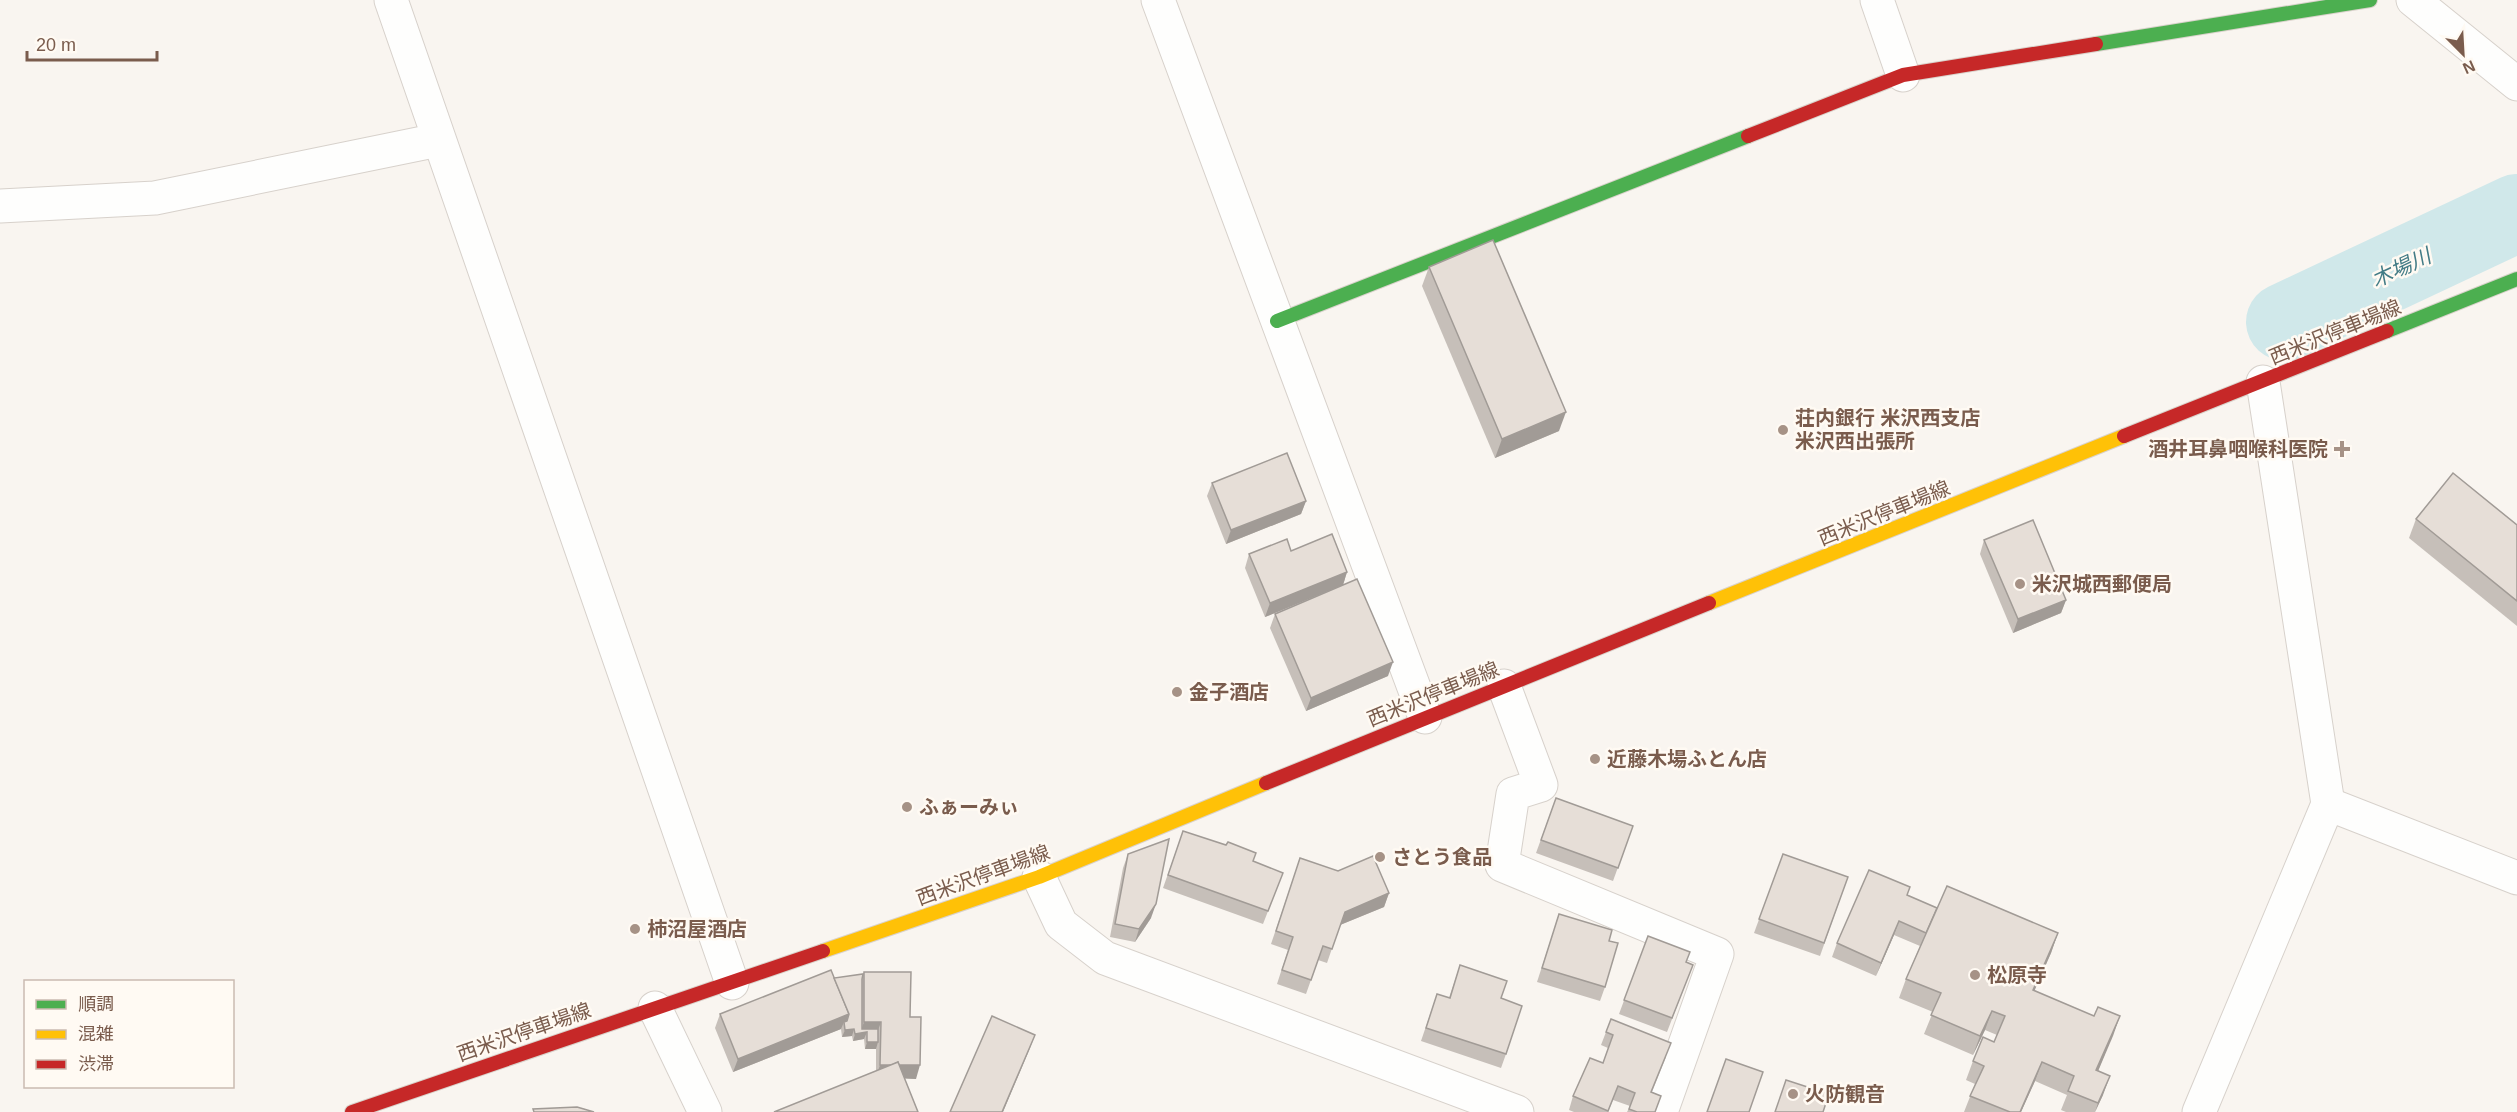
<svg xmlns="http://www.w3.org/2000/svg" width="2517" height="1112" font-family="Helvetica,'Noto Sans JP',sans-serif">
<rect width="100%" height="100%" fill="#f9f5f0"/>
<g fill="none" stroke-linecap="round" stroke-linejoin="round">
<polyline stroke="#d0e8ea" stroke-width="78" points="2285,322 2517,213"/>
<g stroke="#d7d1cb" stroke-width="35">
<g id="street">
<polyline points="391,0 732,983"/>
<polyline points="1158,0 1425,717"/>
<polyline points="1877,0 1903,75"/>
<polyline points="2413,0 2517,84"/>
<polyline points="0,206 155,198 438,140"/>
<polyline points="1504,686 1541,785 1513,794 1502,865 1717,954 1661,1112"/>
<polyline points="2328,804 2517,878"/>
<polyline points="1039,877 1061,924 1105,958 1517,1112"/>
<polyline points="655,1008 705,1112"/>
<polyline points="2199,1112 2328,804 2263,382"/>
</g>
</g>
<g stroke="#d9d2cb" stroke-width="16">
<g id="fast">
<polyline points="2096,44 2370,0"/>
<polyline points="1277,321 1748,136"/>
<polyline points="2387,331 2517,279"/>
</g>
</g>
<g stroke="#d9d2cb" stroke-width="16">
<g id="slow">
<polyline points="1709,603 2124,436"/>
<polyline points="823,951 1039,877 1266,783"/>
</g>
</g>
<g stroke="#d9d2cb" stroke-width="16">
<g id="jam">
<polyline points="1748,136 1903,75 2096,44"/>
<polyline points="2124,436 2387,331"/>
<polyline points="1266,783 1709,603"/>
<polyline points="352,1112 823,951"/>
</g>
</g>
<use href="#street" stroke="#fefefd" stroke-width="33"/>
<use href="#fast" stroke="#4caf50" stroke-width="14"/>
<use href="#slow" stroke="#ffc107" stroke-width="14"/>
<use href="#jam" stroke="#c62828" stroke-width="14"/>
</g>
<g fill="#c6bfb9">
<polygon points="1429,267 1559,431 1495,458 1422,286"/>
<polygon points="1212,483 1306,501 1301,514 1226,544 1207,496"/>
<polygon points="2416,519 2517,525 2517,626 2409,538"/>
<polygon points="1984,540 2066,600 2061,613 2013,633 1980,554"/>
<polygon points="1291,551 1347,572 1343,585 1265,617 1245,568 1249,554"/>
<polygon points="1275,614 1388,676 1306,711 1270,628"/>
<polygon points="1556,798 1633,826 1613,881 1536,853"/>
<polygon points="1183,831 1253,861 1283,873 1263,924 1163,888"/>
<polygon points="1128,854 1151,918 1135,942 1110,937 1123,868"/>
<polygon points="1783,854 1848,877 1820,956 1754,933"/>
<polygon points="1300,858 1389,893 1384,907 1340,925 1327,963 1318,960 1306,994 1277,984 1288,950 1271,944"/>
<polygon points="1910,887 1907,895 1937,908 2058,933 2051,953 2034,991 2094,1016 2120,1016 2098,1071 2103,1095 2095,1112 2066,1112 2061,1110 2067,1095 2035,1081 2021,1112 1964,1112 1975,1084 1966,1080 1973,1061 1994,1042 1997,1035 1985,1030 1973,1055 1924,1034 1933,1012 1899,998 1906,979 1920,946 1894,935 1876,976 1832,957 1837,943"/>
<polygon points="1559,914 1609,941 1605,987 1600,1001 1537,982"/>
<polygon points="1648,936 1686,962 1693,965 1667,1032 1619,1014"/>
<polygon points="1460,965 1501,998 1506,1054 1501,1068 1421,1041 1437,994 1449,998"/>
<polygon points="864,972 910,1017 916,1079 904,1078 876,1071 876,1049 865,1049 864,1039 853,1041 852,1036 842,1037 841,1029 733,1072 715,1028 720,1014 834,978 863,974"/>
<polygon points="1611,1019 1666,1057 1652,1092 1661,1096 1655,1112 1627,1112 1630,1106 1613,1100 1608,1112 1574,1112 1569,1110 1573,1096 1603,1063 1608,1048 1601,1045"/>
</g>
<g fill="#a19b96">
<polygon points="1566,412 1559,431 1495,458 1502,439"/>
<polygon points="1306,501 1301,514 1226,544 1231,530"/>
<polygon points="1347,572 1343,585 1265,617 1270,603"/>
<polygon points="2066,600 2061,613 2013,633 2018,619"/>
<polygon points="1393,662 1388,676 1306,711 1311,698"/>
<polygon points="1389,893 1384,907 1340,925 1345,912"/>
<polygon points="1156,904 1151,918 1135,942 1139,929"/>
<polygon points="1899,921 1894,935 1876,976 1881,963"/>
<polygon points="2058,933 2051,953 2026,1010 2033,990"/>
<polygon points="1992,1011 1985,1030 1973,1055 1980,1036"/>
<polygon points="849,1014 844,1028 844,1022 841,1029 733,1072 738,1059"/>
<polygon points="2120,1016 2113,1036 2090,1090 2096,1070"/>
<polygon points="864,1022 881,1022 876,1036 867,1032 864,1039 853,1041 855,1034 860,1033"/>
<polygon points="854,1029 852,1036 842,1037 845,1030"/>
<polygon points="1035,1035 1030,1048 1003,1112 1002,1112"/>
<polygon points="867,1042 878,1042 876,1049 865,1049"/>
<polygon points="2042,1062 2035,1081 2021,1112 2020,1112"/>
<polygon points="880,1065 920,1065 916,1079 892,1078 878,1071"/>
<polygon points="2110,1076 2103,1095 2095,1112 2098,1103"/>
</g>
<g fill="#e6ded7" stroke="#a19b96" stroke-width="1.5">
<polygon points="1493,240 1566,412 1502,439 1429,267"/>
<polygon points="1287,453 1306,501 1231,530 1212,483"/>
<polygon points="2453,473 2517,525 2517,601 2416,519"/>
<polygon points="2033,520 2066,600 2018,619 1984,540"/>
<polygon points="1332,534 1347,572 1270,603 1249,554 1287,539 1291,551"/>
<polygon points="1357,579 1393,662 1311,698 1275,614"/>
<polygon points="1556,798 1633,826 1618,868 1541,840"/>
<polygon points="1183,831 1226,845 1228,842 1256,853 1253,861 1283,873 1268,911 1168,875"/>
<polygon points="1169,839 1156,904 1139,929 1115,924 1128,854"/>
<polygon points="1783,854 1848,877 1824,943 1759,919"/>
<polygon points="1373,856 1389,893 1345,912 1332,949 1323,946 1311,980 1282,970 1293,937 1276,931 1300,858 1338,871"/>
<polygon points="1869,870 1910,887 1907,895 1937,908 1926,933 1899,921 1881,963 1837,943"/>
<polygon points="1947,886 2058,933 2033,990 2094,1016 2098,1007 2120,1016 2096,1070 2110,1076 2098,1103 2068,1091 2074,1076 2042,1062 2020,1112 2010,1112 1970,1096 1984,1066 1973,1061 1983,1037 1994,1042 2005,1016 1992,1011 1980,1036 1931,1015 1941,993 1906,979"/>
<polygon points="1559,914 1612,930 1609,941 1618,943 1605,987 1542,968"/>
<polygon points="1648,936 1690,952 1686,962 1693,965 1672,1018 1624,1000"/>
<polygon points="1460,965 1507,981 1501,998 1522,1006 1506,1054 1426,1028 1437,994 1450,998"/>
<polygon points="831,970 849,1014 738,1059 720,1014"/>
<polygon points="864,972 911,972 910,1017 921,1017 920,1065 899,1065 898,1062 892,1065 880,1065 881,1022 864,1022"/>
<polygon points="863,974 862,979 862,1029 878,1029 878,1042 867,1042 867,1032 855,1034 854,1029 845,1030 844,1022 847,1021 849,1014 834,978"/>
<polygon points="992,1016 1035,1035 1002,1112 950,1112"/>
<polygon points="1611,1019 1671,1043 1651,1092 1661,1096 1655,1112 1637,1112 1629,1109 1635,1093 1618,1086 1608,1111 1573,1096 1590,1058 1603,1063 1613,1035 1606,1032"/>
<polygon points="1726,1059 1763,1072 1749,1112 1707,1112"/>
<polygon points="898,1062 918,1112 774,1112"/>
<polygon points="1786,1080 1829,1094 1823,1112 1775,1112"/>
<polygon points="577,1107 594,1112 534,1112 533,1109"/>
</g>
<g fill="#a69286" stroke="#fffaf3" stroke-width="2">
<circle cx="1783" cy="430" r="6"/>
<path d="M2339 440h6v6h6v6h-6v6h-6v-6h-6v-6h6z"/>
<circle cx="2020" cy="584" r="6"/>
<circle cx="1177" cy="692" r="6"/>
<circle cx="1595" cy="759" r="6"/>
<circle cx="907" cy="807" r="6"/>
<circle cx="1380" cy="857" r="6"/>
<circle cx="635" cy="929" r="6"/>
<circle cx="1975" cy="975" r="6"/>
<circle cx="1793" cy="1094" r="6"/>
</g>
<g text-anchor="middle" stroke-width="5" stroke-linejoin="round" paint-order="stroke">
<g font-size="20" fill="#7a5c4d" stroke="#fffaf3">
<text transform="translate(2335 332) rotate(-22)" y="7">西米沢停車場線</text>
<text transform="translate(1884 513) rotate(-22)" y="7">西米沢停車場線</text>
<text transform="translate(1433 694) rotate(-22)" y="7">西米沢停車場線</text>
<text transform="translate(983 875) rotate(-20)" y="7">西米沢停車場線</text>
<text transform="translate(524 1032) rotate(-19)" y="7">西米沢停車場線</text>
</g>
<g font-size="20" font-weight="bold" fill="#7a5c4d" stroke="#fffaf3" text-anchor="start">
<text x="1795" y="425">荘内銀行 米沢西支店<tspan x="1795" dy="23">米沢西出張所</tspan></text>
<text x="2328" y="456" text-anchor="end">酒井耳鼻咽喉科医院</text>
<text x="2032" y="591">米沢城西郵便局</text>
<text x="1189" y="699">金子酒店</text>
<text x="1607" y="766">近藤木場ふとん店</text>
<text x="919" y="814">ふぁーみぃ</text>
<text x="1392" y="864">さとう食品</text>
<text x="647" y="936">柿沼屋酒店</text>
<text x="1987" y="982">松原寺</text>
<text x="1805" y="1101">火防観音</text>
</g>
<g font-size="21" font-style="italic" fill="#437c86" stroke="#fffaf3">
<text transform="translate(2401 268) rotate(-25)" y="7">木場川</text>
</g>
</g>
<rect x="24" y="980" width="210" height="108" fill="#fffaf3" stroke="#cabbb1" stroke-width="1.5"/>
<rect x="36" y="1000" width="30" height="9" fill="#4caf50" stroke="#cabbb1" stroke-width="1.5"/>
<text x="78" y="1010" font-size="18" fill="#7a5c4d">順調</text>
<rect x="36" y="1030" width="30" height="9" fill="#ffc107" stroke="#cabbb1" stroke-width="1.5"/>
<text x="78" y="1040" font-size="18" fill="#7a5c4d">混雑</text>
<rect x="36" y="1060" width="30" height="9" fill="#c62828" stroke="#cabbb1" stroke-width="1.5"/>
<text x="78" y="1070" font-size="18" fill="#7a5c4d">渋滞</text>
<g transform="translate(2463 54) rotate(156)" stroke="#fffaf3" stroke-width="4.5" paint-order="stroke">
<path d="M0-4.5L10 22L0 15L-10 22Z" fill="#7a5c4d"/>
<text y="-9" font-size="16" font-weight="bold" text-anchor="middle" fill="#7a5c4d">N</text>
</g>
<path d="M27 51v9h130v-9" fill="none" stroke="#7a5c4d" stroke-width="3"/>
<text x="36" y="51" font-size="18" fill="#7a5c4d" stroke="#fffaf3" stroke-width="4.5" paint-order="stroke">20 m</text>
</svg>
